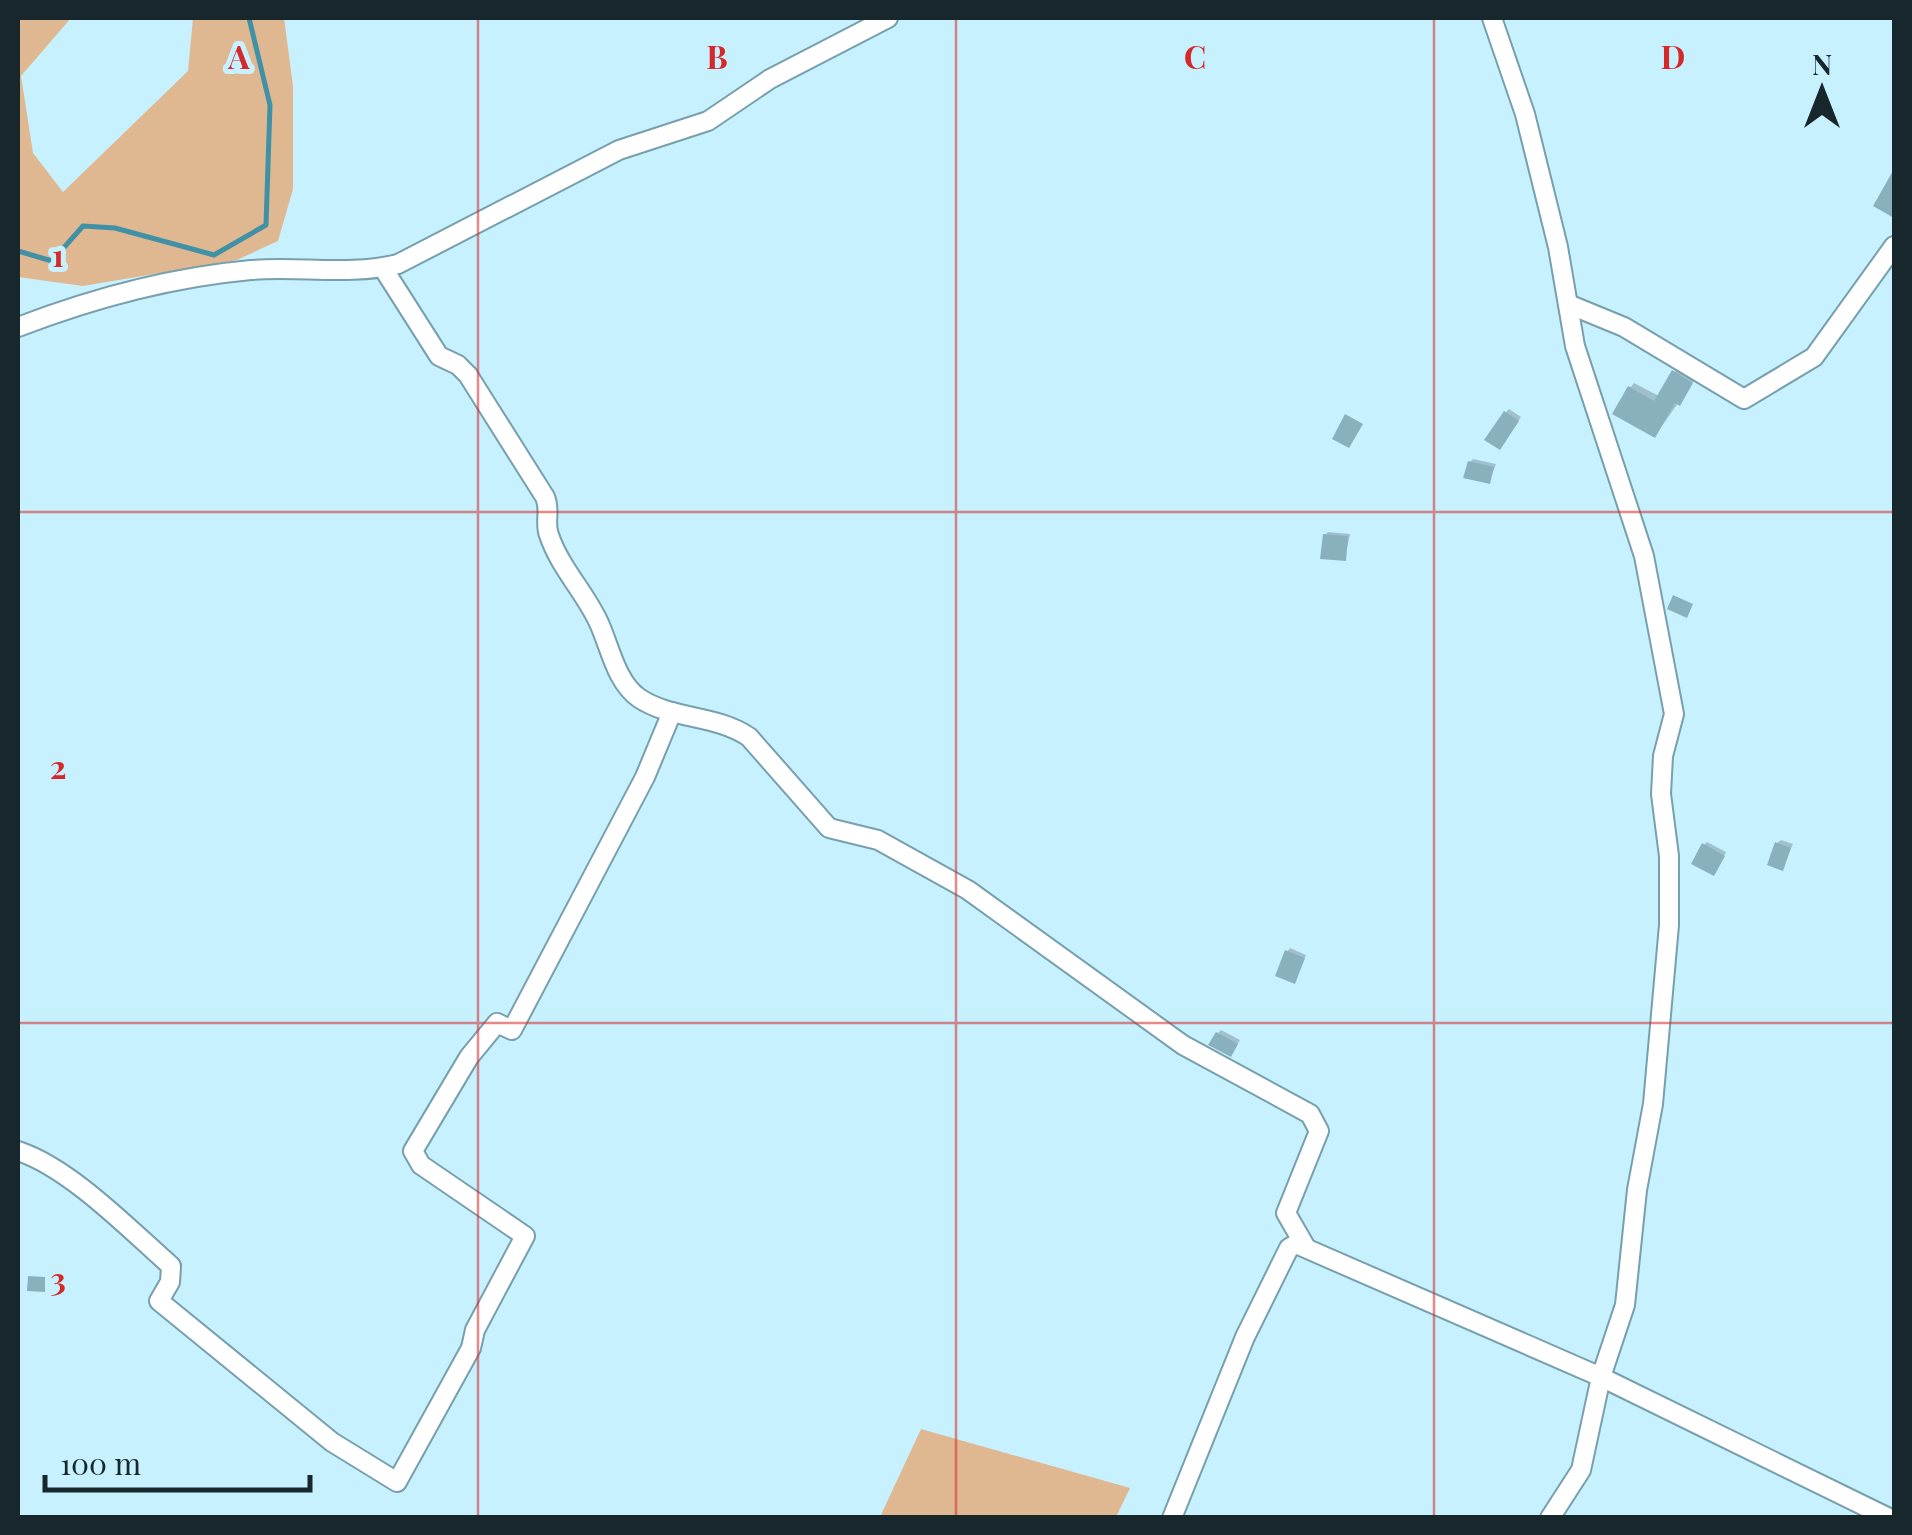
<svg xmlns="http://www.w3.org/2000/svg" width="1912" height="1535" font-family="'Playfair Display',serif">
<rect width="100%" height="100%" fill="#c7f1ff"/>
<g fill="#dfb892">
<polygon points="18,18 71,18 21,76 33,153 63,192 188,71 193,18 284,18 293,86 293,189 278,241 237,260 83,286 18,277"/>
<polygon points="921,1429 1130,1488 1116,1517 880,1517"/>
</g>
<g fill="#0003">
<polygon points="1678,367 1696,378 1659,430 1630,388 1634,383 1659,396"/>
<polygon points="1509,409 1521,417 1503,444 1506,412"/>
<polygon points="1473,459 1496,464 1489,482 1470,462"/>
<polygon points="1328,532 1350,534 1345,558 1325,535"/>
<polygon points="1781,840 1793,844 1782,868 1777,843"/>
<polygon points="1707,842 1726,852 1717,870 1704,845"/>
<polygon points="1290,948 1306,955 1294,981 1287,952"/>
<polygon points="1221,1030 1240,1040 1234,1050 1218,1033"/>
</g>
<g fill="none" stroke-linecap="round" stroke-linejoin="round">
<polyline stroke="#4090a6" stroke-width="5" points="18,251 52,261 83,226 115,228 214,255 266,225 270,105 249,18"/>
</g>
<g fill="#89b1bd">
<polygon points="1894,169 1894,218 1873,206"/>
<polygon points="1672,370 1693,383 1680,406 1675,403 1655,438 1612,414 1628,386 1654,401"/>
<polygon points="1504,411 1519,421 1500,450 1484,440"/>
<polygon points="1345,414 1363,424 1349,448 1332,439"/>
<polygon points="1468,461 1494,467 1490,484 1463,478"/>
<polygon points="1323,534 1348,536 1346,561 1320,559"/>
<polygon points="1673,595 1693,604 1687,618 1667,609"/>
<polygon points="1775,842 1791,848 1783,871 1767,865"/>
<polygon points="1702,843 1725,856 1714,876 1691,864"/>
<polygon points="1285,950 1305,958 1295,984 1275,976"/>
<polygon points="1216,1032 1238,1044 1231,1057 1208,1045"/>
<polygon points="28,1276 45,1277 45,1292 27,1291"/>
</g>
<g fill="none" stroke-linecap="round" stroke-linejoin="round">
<g stroke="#779fac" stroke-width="22">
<g id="minor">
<polyline points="1492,18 1525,114 1558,247 1575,346 1644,556 1674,714 1663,756 1661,794 1669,856 1669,925 1653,1104 1637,1190 1625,1305 1601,1377 1581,1470 1550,1518"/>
<path d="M383,268L439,356L458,365L468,375L545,497C551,511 544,522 549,535C560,568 585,592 599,623C610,647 616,682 639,698C672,720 715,714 749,737L829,828L878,840L968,890L1183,1045L1310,1114L1319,1131L1286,1213L1305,1246"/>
<polyline points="1568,304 1624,327 1744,399 1814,357 1894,246"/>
<path d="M18,327C91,299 173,277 251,270C300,266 350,276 398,264L619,150L708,121L770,79L888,18"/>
<path d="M18,1151C70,1168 129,1229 171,1266L170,1282L159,1301L332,1442L397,1482L471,1348L475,1330L525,1236L421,1165L413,1151L469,1057L497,1023L512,1030L645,777L672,712"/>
<polyline points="1172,1518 1245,1337 1289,1248 1296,1244 1601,1377 1889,1518"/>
</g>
</g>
<use href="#minor" stroke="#fff" stroke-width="18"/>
</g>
<path fill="none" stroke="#d62828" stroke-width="2.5" stroke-opacity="0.55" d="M478,18V1518M956,18V1518M1434,18V1518M18,512H1894M18,1023H1894"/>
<g font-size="32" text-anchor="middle" font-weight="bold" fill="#d62828" stroke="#c7f1ff" stroke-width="10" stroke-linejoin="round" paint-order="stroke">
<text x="239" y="69">A</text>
<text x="717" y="69">B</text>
<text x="1195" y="69">C</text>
<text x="1673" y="69">D</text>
<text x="58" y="267">1</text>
<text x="58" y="779">2</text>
<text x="58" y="1291">3</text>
</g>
<rect width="1912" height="1535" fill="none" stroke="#17272c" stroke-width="40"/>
<g transform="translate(1822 90)" stroke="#c7f1ff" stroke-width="8" paint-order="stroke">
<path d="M0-8L18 38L0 25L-18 38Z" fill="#17272c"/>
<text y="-15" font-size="28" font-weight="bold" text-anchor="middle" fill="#17272c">N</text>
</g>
<path d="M45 1475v15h265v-15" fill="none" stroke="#17272c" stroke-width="5"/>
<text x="60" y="1475" font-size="30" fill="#17272c" stroke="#c7f1ff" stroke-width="8" paint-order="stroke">100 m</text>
</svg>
